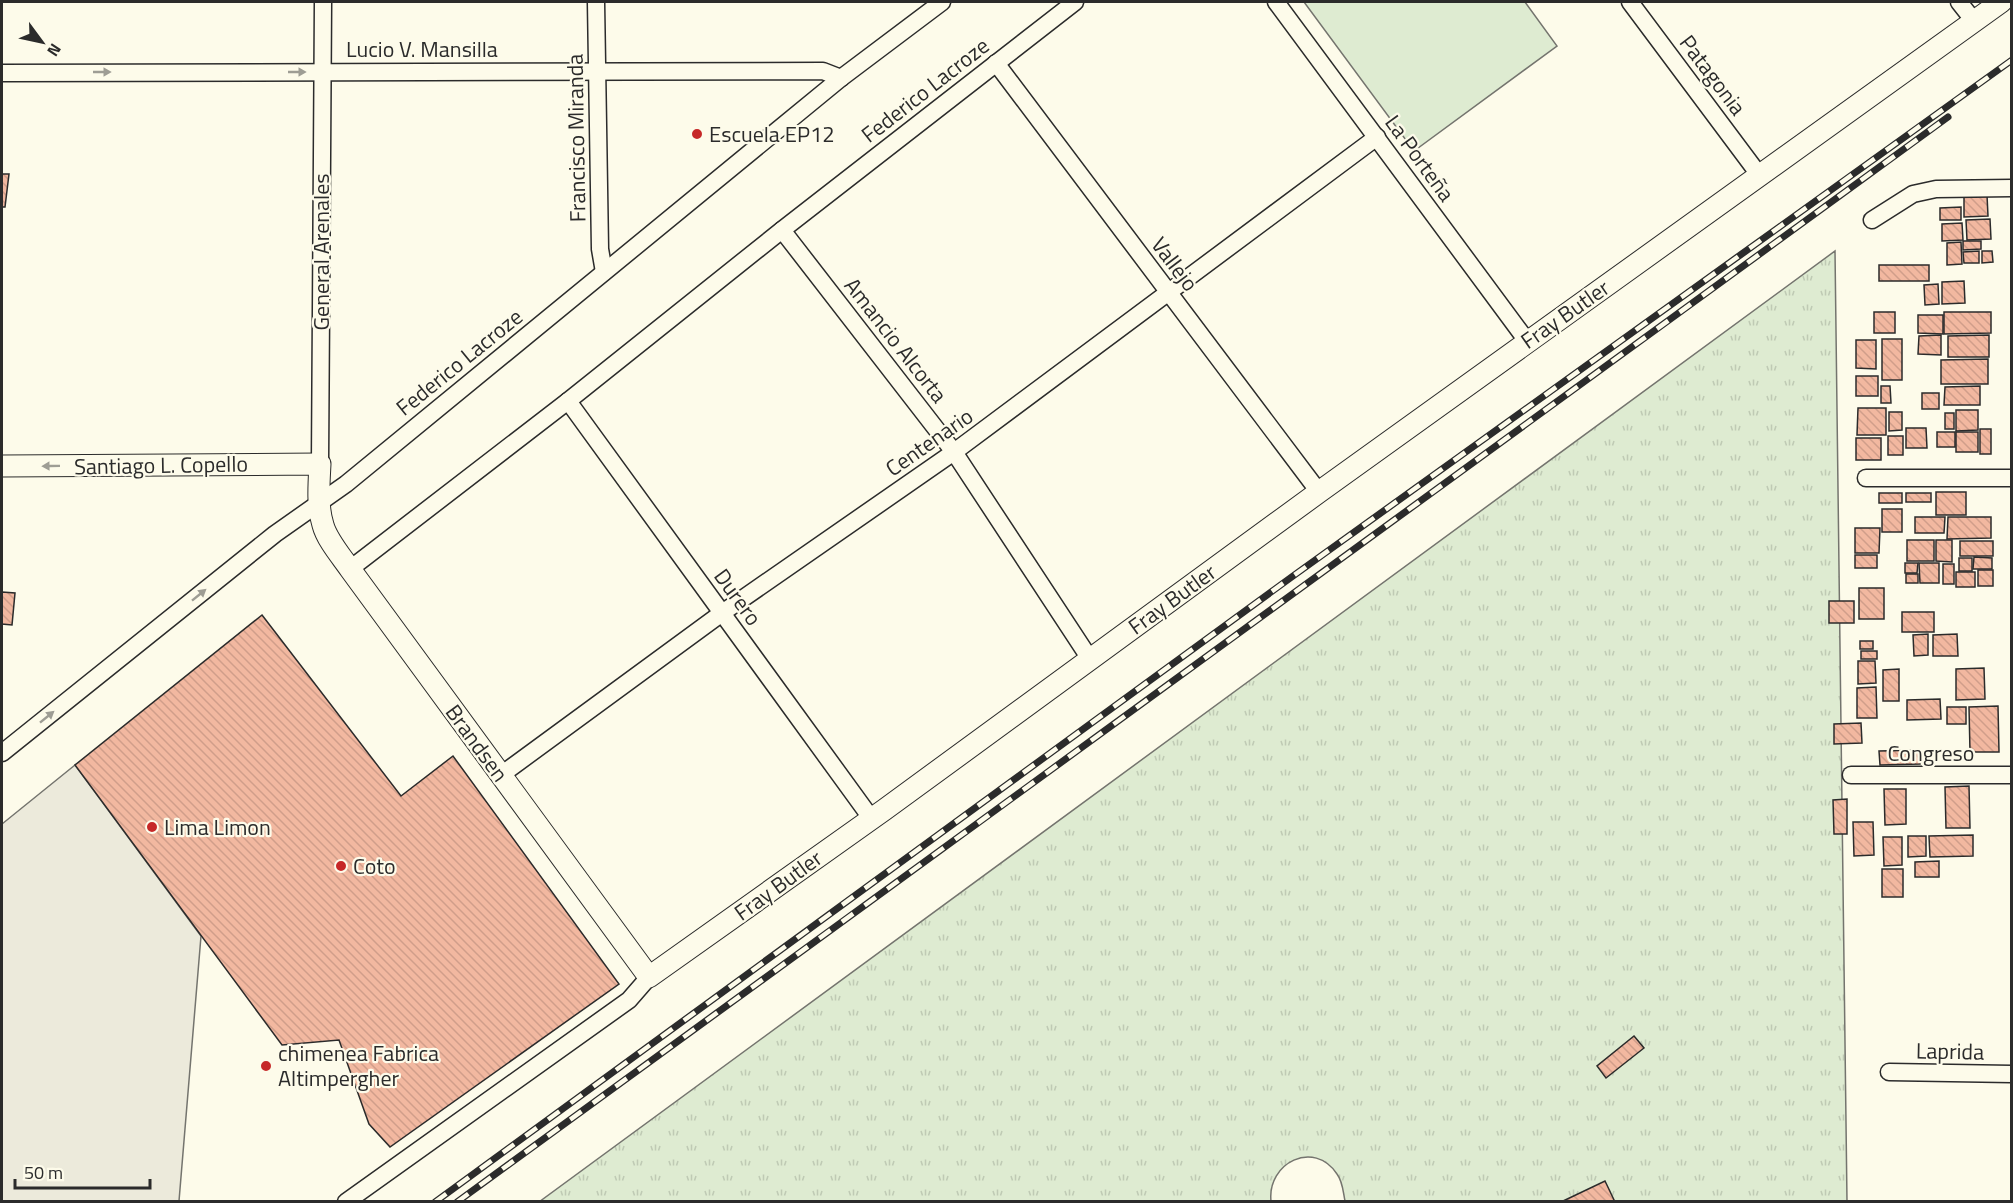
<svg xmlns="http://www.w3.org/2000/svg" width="2013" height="1203" font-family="'Titillium Web',sans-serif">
<defs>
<pattern id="grass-tufts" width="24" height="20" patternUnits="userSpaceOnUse" patternTransform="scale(1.5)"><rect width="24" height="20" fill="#deebd1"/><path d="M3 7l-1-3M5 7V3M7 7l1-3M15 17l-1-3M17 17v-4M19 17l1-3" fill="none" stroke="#bfcab4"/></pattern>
<pattern id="building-back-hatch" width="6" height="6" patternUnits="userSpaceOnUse" patternTransform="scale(1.5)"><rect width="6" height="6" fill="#f2b8a0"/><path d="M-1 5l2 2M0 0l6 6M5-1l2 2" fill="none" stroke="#d09e8a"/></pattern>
</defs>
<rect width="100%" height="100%" fill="#fdfbea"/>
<path fill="url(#grass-tufts)" stroke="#74746e" stroke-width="1.5" d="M1835,251L1847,1201H1345C1343,1192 1343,1182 1337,1174C1314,1139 1267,1163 1271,1201L539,1202Z"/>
<polygon fill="#deebd1" stroke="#74746e" stroke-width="1.5" points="1304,2 1525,2 1557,46 1414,151"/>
<polygon fill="#eceadb" stroke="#74746e" stroke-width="1.5" points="75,765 201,936 179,1201 2,1201 2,824"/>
<g fill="url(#building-back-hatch)" stroke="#2b2b2b" stroke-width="1.5">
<polygon points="2,174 9,174 5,207 2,207"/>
<polygon points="1964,195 1987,195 1988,216 1964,217"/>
<polygon points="1961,207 1961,220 1940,220 1940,208"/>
<polygon points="1990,219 1991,239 1967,240 1966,220"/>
<polygon points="1962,223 1963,240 1942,241 1942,224"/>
<polygon points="1963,241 1981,241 1981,249 1963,250"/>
<polygon points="1961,242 1962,264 1947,265 1947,243"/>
<polygon points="1979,251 1979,263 1964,263 1963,252"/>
<polygon points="1982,251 1992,251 1993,262 1982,263"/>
<rect x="1879" y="265" width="50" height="16"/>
<polygon points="1964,281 1965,303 1942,304 1942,282"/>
<polygon points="1938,284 1939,304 1925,305 1924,285"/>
<rect x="1874" y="312" width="21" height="21"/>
<polygon points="1944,312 1991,312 1991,333 1944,334"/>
<polygon points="1918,315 1943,315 1943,334 1918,333"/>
<polygon points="1941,335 1941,355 1918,354 1919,336"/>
<polygon points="1989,335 1989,357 1948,357 1948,336"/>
<rect x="1882" y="339" width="20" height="41"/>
<polygon points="1856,340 1876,340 1876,369 1856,368"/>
<polygon points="1988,359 1988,384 1941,384 1941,360"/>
<rect x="1856" y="376" width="22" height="20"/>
<polygon points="1881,386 1890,386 1891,403 1881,403"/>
<polygon points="1980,386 1980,405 1944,405 1945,387"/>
<rect x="1922" y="393" width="17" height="16"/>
<polygon points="1858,408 1886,408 1886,435 1857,435"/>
<polygon points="1956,410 1978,410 1978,430 1956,431"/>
<polygon points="1889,412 1902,412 1902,430 1889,431"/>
<rect x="1945" y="413" width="9" height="16"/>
<polygon points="1906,428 1926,428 1927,448 1906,448"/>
<rect x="1980" y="429" width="11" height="25"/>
<rect x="1937" y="432" width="18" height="15"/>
<rect x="1956" y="432" width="22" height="20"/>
<rect x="1888" y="436" width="15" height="19"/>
<rect x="1856" y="438" width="25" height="22"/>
<rect x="1936" y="492" width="30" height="23"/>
<rect x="1879" y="493" width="23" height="10"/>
<rect x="1906" y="493" width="25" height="9"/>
<rect x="1882" y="509" width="20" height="23"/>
<polygon points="1915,517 1945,517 1944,533 1915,533"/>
<polygon points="1948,517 1991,517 1991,538 1947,539"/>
<polygon points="1855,528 1880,528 1879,553 1855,553"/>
<rect x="1907" y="540" width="27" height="21"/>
<polygon points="1936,540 1952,540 1952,562 1936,561"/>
<rect x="1960" y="541" width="33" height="15"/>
<rect x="1855" y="555" width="22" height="13"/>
<polygon points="1974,557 1992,558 1992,569 1973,569"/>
<rect x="1959" y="558" width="13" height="13"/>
<polygon points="1905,563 1918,563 1917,573 1905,573"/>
<polygon points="1919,563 1939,563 1939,583 1920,583"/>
<rect x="1943" y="564" width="11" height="20"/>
<rect x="1978" y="570" width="15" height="16"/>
<rect x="1956" y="572" width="19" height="15"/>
<rect x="1906" y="574" width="12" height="9"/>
<rect x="1859" y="588" width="25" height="31"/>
<polygon points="2,592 15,593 12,625 2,624"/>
<rect x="1829" y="601" width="25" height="22"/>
<rect x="1902" y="612" width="32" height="20"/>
<polygon points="262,615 401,796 453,756 619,984 390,1147 369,1124 339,1040 282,1045 75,765"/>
<polygon points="1928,634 1928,655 1914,656 1913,635"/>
<polygon points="1957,634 1958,656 1933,656 1933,635"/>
<rect x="1860" y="641" width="13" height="8"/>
<rect x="1861" y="651" width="16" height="8"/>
<polygon points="1858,661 1875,661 1876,683 1858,684"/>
<polygon points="1984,668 1985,699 1956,700 1956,669"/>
<polygon points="1899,669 1899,701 1883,701 1883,670"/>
<polygon points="1876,687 1877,718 1857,718 1857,688"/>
<polygon points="1940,699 1941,719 1907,720 1907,700"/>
<polygon points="1998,706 1999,752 1970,752 1969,707"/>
<rect x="1947" y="707" width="19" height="17"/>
<polygon points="1861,723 1862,743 1834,744 1834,724"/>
<polygon points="1920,750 1920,764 1880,765 1879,751"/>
<polygon points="1969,786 1970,828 1946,828 1945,787"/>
<polygon points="1884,789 1906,789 1906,824 1885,825"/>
<polygon points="1847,799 1847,834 1834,834 1833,800"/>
<polygon points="1853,822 1873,822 1874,855 1854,856"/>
<polygon points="1973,835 1973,856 1930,857 1929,836"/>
<polygon points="1908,836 1926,836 1926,856 1908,857"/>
<polygon points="1883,837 1902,837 1902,865 1884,866"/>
<polygon points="1939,861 1939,877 1915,877 1915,862"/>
<rect x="1882" y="869" width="21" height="28"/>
<polygon points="1634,1036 1644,1048 1606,1078 1597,1066"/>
<polygon points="1605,1181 1615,1202 1561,1202"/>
</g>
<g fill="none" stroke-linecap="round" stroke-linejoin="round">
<g stroke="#2b2b2b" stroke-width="19">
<g id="minor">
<polyline points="596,2 600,249 604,272"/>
<polyline points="1276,2 1527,341"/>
<polyline points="1630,2 1760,176"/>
<polyline points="1959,2 1974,21"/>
<polyline points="996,63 1319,492"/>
<polyline points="2,73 823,71 841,78"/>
<polyline points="1872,220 1913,194 1936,189 2012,188"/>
<polyline points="782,230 954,452 1090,659"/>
<polyline points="568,401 871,818"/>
<polyline points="320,464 323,2"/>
<polyline points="1866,478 2012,478"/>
<polyline points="350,569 568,401 782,230 1075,2"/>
<polyline points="2,753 275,534 346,484 841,78 942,2"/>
<polyline points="501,775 722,613 954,452 1377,137"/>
<polyline points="1851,775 2012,775"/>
<polyline points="1889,1072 2012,1074"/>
<polyline points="346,1202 629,1000 649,977"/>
</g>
</g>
<g stroke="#2b2b2b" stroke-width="23">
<path id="tertiary" d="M2,466L320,464C319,483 317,506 323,525C327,540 341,556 350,569L649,977L884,810L1319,492L2001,2"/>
</g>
<use href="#minor" stroke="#fdfbea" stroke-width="16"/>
<use href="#tertiary" stroke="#fdfbea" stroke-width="21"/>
<g stroke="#2b2b2b" stroke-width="7">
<g id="rail">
<polyline points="435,1202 1293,576 2012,60"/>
<polyline points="457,1202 1948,117"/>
</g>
</g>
<use href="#rail" stroke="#fdfbea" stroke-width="4.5" stroke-dasharray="14" stroke-linecap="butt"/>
</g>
<defs><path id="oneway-solid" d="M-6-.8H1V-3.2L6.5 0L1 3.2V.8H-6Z" transform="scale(1.5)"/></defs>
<g fill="#9e9d94">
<use href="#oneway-solid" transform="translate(102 72)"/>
<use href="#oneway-solid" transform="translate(297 72)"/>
<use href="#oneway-solid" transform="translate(51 466) rotate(179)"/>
<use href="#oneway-solid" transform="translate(199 595) rotate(-39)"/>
<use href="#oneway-solid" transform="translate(47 717) rotate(-39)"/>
</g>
<g fill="#c62828" stroke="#fdfbea" stroke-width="2">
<circle cx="697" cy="134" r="6"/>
<circle cx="152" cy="827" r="6"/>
<circle cx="341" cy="866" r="6"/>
<circle cx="266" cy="1066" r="6"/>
</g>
<g text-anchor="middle" stroke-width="4.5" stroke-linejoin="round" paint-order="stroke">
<g font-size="22" fill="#2b2b2b" stroke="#fdfbea">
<text x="422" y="57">Lucio V. Mansilla</text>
<text transform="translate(1713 75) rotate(53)" y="8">Patagonia</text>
<text transform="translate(925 90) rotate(-38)" y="8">Federico Lacroze</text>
<text transform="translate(576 138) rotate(-91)" y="8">Francisco Miranda</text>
<text transform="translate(1420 158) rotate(54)" y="8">La Porteña</text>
<text transform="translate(321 252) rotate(-90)" y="8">General Arenales</text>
<text transform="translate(1175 264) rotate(53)" y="8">Vallejo</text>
<text transform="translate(1565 314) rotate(-35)" y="8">Fray Butler</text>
<text transform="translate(896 340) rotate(52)" y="8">Amancio Alcorta</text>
<text transform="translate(459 362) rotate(-39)" y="8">Federico Lacroze</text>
<text transform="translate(929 442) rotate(-35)" y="8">Centenario</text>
<text transform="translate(161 465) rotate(-1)" y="8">Santiago L. Copello</text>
<text transform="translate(738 597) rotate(54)" y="8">Durero</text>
<text transform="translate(1172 599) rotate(-36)" y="8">Fray Butler</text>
<text transform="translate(477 743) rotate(54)" y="8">Brandsen</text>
<text x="1931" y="761">Congreso</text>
<text transform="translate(778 885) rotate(-36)" y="8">Fray Butler</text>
<text transform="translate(1950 1051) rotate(1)" y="8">Laprida</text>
</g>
<g font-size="22" fill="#2b2b2b" stroke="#fdfbea" text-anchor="start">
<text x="709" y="142">Escuela EP12</text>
<text x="164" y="835">Lima Limon</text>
<text x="353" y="874">Coto</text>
<text x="278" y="1061">chimenea Fabrica<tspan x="278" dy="25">Altimpergher</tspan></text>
</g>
</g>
<rect width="2013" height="1203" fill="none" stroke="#2b2b2b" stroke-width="6"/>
<g transform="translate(42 42) rotate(123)" stroke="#fdfbea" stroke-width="4.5" paint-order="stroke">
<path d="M0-4.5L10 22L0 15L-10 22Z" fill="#2b2b2b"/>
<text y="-9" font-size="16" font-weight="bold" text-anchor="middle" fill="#2b2b2b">N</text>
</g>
<path d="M15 1179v9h135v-9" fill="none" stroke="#2b2b2b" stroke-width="3"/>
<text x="24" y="1179" font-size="18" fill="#2b2b2b" stroke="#fdfbea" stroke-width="4.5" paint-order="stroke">50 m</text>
</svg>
